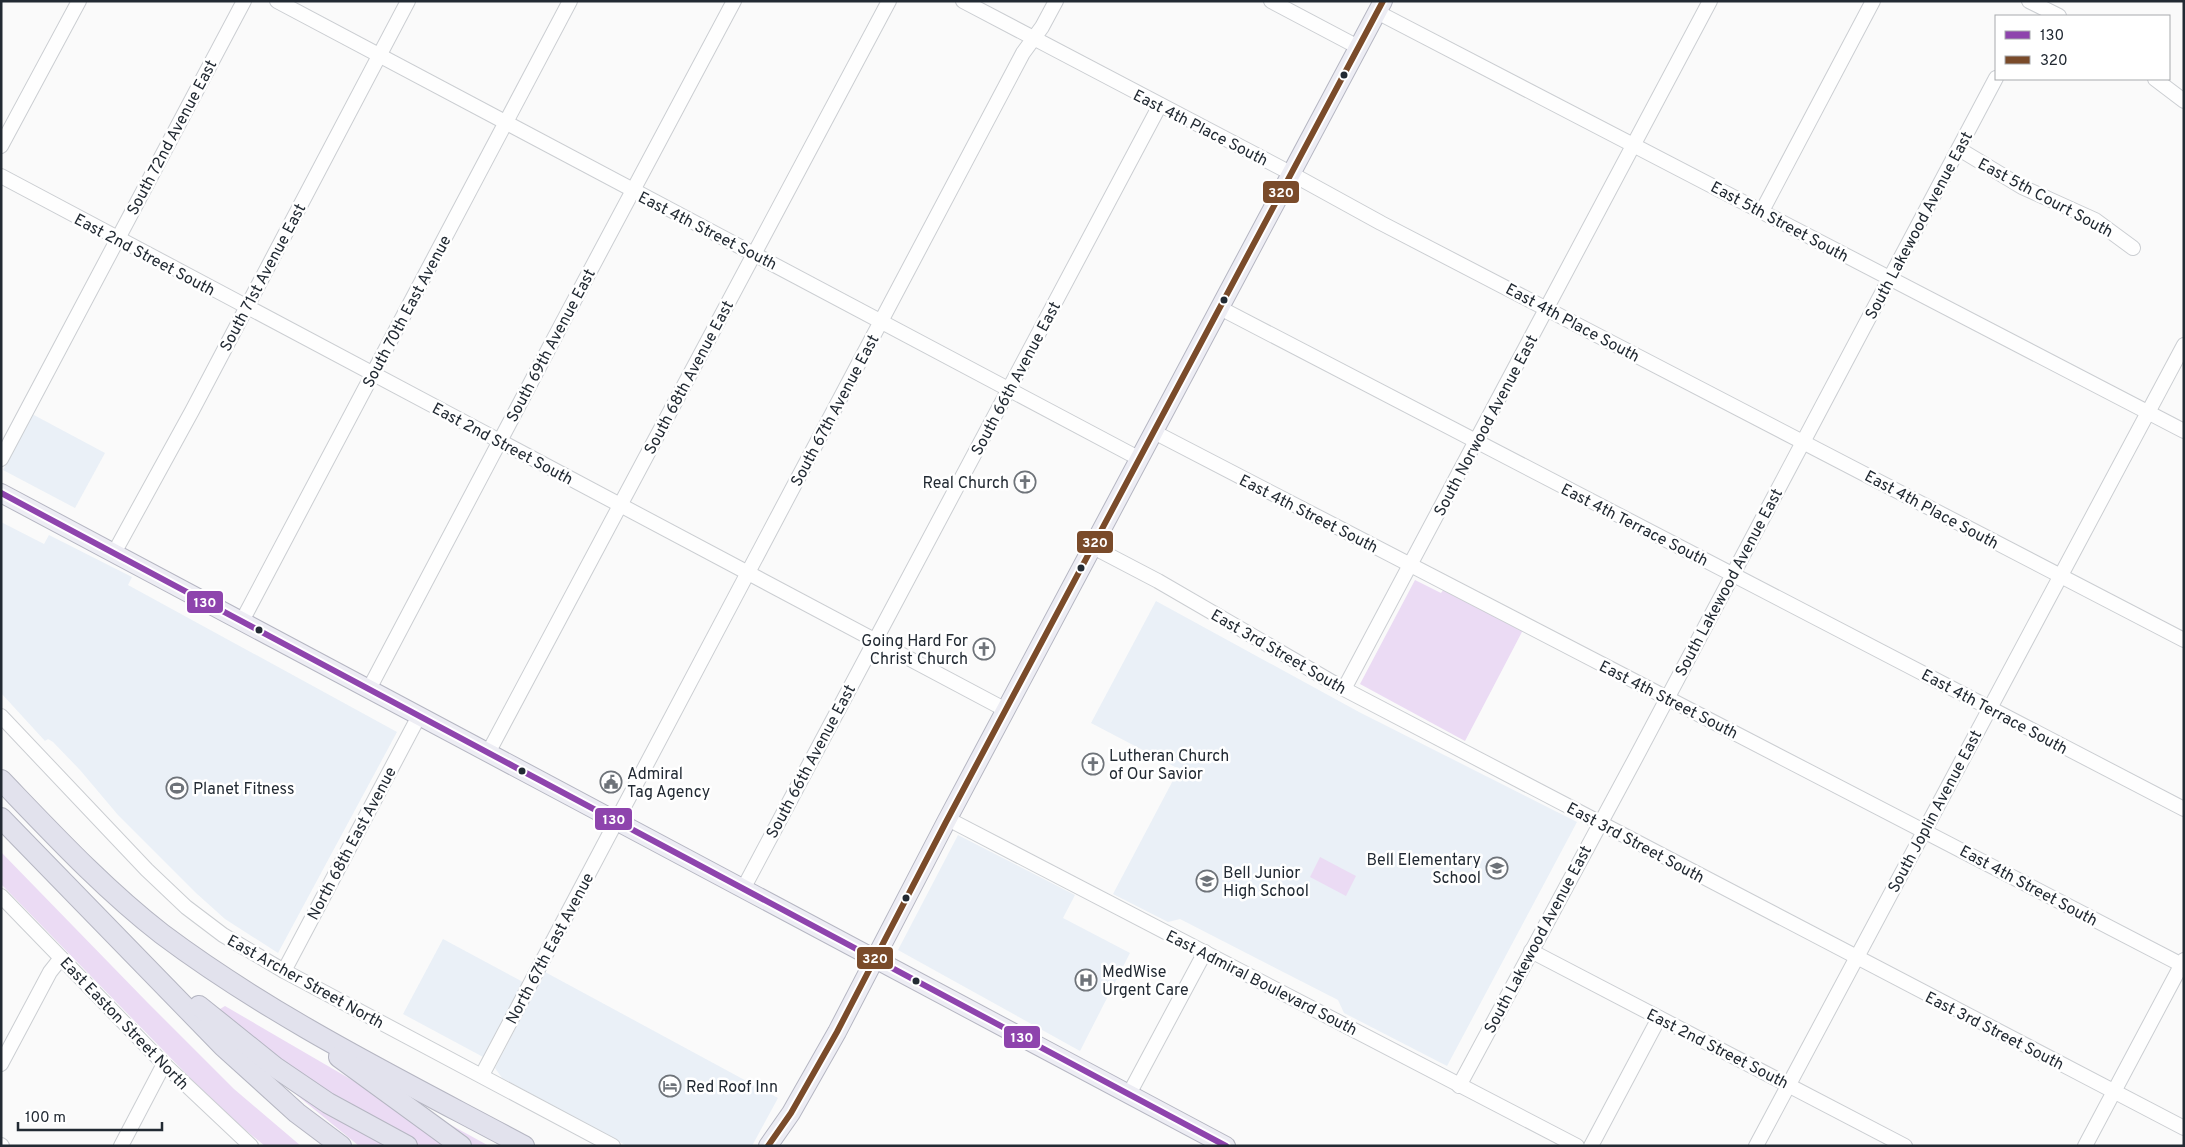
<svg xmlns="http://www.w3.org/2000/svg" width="2185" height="1147" font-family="Overpass,sans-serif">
<rect width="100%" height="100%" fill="#fafafa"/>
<g fill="#eaf0f7">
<polygon points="32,414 105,453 75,508 3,470"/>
<polygon points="1,522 44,544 49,535 132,577 128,585 397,732 278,953 225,919 196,893 118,815 80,770 53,742 48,739 45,741 1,693"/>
<polygon points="1156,601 1359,712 1577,822 1447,1066 1344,1013 1338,1000 1180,919 1168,922 1113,894 1179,769 1091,723"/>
<polygon points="958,835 1075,895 1063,918 1130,953 1080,1051 898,950"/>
<polygon points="443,939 525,983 485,1058 403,1014"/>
<polygon points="545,972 778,1098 752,1146 627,1146 502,1078 495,1068"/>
</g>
<g fill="#ebdbf4">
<polygon points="1415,580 1441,593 1444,589 1523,630 1465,741 1360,684"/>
<polygon points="1,852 147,1002 234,1089 301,1146 265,1146 232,1119 202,1090 1,884"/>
<polygon points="1320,857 1356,876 1346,896 1310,877"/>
<polygon points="225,1006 395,1105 450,1146 414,1146 331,1099 235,1027 220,1009"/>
<polygon points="249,1056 390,1146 359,1146"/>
<polygon points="422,1109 489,1146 469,1146"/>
</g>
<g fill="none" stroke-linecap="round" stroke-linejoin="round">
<g stroke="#cbced2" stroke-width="16">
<g id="minor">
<polyline points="277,1 1140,459"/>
<polyline points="963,1 1281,168 1381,223 2184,640"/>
<polyline points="1271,1 1358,47"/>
<polyline points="2029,1 2059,16"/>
<polyline points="1377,12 2184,431"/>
<polyline points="2155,79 2184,101"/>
<polyline points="1,146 79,1"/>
<polyline points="1959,149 2022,187 2095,220 2133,248"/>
<polyline points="1,176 1006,710"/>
<polyline points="1762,211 1873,1"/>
<polyline points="1220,308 2184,809"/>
<polyline points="1154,432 2184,966"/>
<polyline points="1,459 244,1"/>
<polyline points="1093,547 1158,581 1344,689 2184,1128"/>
<polyline points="114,553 192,411 408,1"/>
<polyline points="242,621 570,1"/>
<path d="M369,689C489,459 612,230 734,1"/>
<polyline points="1344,689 1710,1"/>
<polyline points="1,716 147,870 186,907 223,935 284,971 613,1146"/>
<polyline points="488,753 889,1"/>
<polyline points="948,819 1577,1146"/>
<polyline points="743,889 1160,105"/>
<polyline points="1,896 164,1064 251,1146"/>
<polyline points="1531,951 1905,1146"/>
<polyline points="284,971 419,716"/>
<polyline points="1,1064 50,972 61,958"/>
<polyline points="482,1075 1023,53 1042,27 1056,1"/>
<polyline points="1459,1086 1634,761 1996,78"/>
<polyline points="1129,1094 1205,952"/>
<polyline points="1,1145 2,1146"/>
<polyline points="121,1146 164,1064"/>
<polyline points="1591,1146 1659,1018"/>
<polyline points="1756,1146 2184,345"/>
<polyline points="2085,1146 2184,960"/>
</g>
</g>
<g stroke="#b5b6c2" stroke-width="20">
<g id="major">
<polyline points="1,493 1226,1146"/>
<polyline points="768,1146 791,1113 837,1032 946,822 1383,1"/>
</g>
</g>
<g stroke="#b5b6c2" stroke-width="22">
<g id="highway">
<path d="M1,780C52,833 104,889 162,934C274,1018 401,1080 524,1146"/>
<polyline points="1,818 223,1046 297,1113 341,1146"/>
<polyline points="199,1006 275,1067 328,1103 407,1146"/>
<polyline points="339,1057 461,1146"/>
</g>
</g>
<use href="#minor" stroke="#fefefe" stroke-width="14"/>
<use href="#major" stroke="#ededf4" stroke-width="18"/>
<use href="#highway" stroke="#e2e2ed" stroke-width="20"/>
<g stroke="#fff" stroke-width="10">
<polyline id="bus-1" points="1,493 1226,1146"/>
</g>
<g stroke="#fff" stroke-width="10">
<polyline id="bus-2" points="768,1146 791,1113 837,1032 946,822 1383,1"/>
</g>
<use href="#bus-1" stroke="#8e44ad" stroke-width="6"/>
<use href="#bus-2" stroke="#7a4b2a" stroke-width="6"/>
</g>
<defs>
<g id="church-ring" transform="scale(1.125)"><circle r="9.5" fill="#fff" stroke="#6e7379" stroke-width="1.5"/><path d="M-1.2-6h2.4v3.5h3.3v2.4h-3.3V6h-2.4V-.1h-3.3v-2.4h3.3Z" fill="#6e7379"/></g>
<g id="civic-ring" transform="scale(1.125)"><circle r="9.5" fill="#fff" stroke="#6e7379" stroke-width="1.5"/><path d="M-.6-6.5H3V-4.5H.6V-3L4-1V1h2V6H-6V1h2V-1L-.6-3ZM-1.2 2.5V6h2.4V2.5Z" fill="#6e7379"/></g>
<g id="stadium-ring" transform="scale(1.125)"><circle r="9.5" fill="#fff" stroke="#6e7379" stroke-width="1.5"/><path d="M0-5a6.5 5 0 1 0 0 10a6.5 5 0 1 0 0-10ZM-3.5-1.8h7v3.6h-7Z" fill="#6e7379"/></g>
<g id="school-ring" transform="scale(1.125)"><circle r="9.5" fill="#fff" stroke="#6e7379" stroke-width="1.5"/><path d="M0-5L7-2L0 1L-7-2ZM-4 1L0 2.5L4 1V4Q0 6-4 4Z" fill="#6e7379"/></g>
<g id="hospital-ring" transform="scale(1.125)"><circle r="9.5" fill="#fff" stroke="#6e7379" stroke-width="1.5"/><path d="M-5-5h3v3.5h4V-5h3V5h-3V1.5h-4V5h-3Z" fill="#6e7379"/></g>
<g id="hotel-ring" transform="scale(1.125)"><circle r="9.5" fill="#fff" stroke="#6e7379" stroke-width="1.5"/><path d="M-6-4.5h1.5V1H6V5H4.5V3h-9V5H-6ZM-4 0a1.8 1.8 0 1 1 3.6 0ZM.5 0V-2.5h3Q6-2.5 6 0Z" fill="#6e7379"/></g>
</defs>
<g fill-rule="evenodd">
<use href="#church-ring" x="1025" y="482"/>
<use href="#church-ring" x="984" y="649"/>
<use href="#church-ring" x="1093" y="764"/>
<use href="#civic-ring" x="611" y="782"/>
<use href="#stadium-ring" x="177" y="788"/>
<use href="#school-ring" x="1497" y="868"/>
<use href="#school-ring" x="1207" y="881"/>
<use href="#hospital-ring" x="1086" y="980"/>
<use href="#hotel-ring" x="670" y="1086"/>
</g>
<g fill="#222a33" stroke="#fff" stroke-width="2">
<circle cx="1344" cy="75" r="4.5"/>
<circle cx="1224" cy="300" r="4.5"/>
<circle cx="1081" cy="568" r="4.5"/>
<circle cx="259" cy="630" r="4.5"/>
<circle cx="522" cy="771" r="4.5"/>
<circle cx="906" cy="898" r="4.5"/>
<circle cx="916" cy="981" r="4.5"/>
</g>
<g text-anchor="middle" stroke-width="5" stroke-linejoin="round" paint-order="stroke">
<g font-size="16" fill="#222a33" stroke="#fff">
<text transform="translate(1201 127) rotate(27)" y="6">East 4th Place South</text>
<text transform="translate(171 137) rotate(-62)" y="6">South 72nd Avenue East</text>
<text transform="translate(2046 197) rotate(28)" y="6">East 5th Court South</text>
<text transform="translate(1780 221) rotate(28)" y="6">East 5th Street South</text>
<text transform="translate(1918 225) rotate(-62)" y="6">South Lakewood Avenue East</text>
<text transform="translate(708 230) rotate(27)" y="6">East 4th Street South</text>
<text transform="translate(145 254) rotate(28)" y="6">East 2nd Street South</text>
<text transform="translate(262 277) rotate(-62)" y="6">South 71st Avenue East</text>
<text transform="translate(406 311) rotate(-62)" y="6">South 70th East Avenue</text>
<text transform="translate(1573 322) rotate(28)" y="6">East 4th Place South</text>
<text transform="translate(550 345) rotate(-62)" y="6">South 69th Avenue East</text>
<text transform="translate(688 377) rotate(-62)" y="6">South 68th Avenue East</text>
<text transform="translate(1015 378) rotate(-62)" y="6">South 66th Avenue East</text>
<text transform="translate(834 410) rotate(-62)" y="6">South 67th Avenue East</text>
<text transform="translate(1485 425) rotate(-62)" y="6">South Norwood Avenue East</text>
<text transform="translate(503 443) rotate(28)" y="6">East 2nd Street South</text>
<text transform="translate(1932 509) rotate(28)" y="6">East 4th Place South</text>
<text transform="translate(1309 513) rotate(27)" y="6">East 4th Street South</text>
<text transform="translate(1635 524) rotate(27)" y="6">East 4th Terrace South</text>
<text transform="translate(1728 582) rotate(-62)" y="6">South Lakewood Avenue East</text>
<text transform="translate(1279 651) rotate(30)" y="6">East 3rd Street South</text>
<text transform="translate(1669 699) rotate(27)" y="6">East 4th Street South</text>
<text transform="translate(1995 711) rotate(28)" y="6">East 4th Terrace South</text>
<text transform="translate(810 761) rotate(-62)" y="6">South 66th Avenue East</text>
<text transform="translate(1934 811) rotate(-62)" y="6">South Joplin Avenue East</text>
<text transform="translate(1636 842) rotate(28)" y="6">East 3rd Street South</text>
<text transform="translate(351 843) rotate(-62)" y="6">North 68th East Avenue</text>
<text transform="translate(2029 885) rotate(28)" y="6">East 4th Street South</text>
<text transform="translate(1537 939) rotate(-62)" y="6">South Lakewood Avenue East</text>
<text transform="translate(549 948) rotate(-62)" y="6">North 67th East Avenue</text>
<text transform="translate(306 981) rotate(29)" y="6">East Archer Street North</text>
<text transform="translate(1262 982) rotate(27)" y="6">East Admiral Boulevard South</text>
<text transform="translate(125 1023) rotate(46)" y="6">East Easton Street North</text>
<text transform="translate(1995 1030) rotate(27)" y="6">East 3rd Street South</text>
<text transform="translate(1718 1048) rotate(27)" y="6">East 2nd Street South</text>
</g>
<g font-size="16" fill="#222a33" stroke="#fff" text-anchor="start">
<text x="1009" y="488" text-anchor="end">Real Church</text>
<text x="968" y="646" text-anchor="end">Going Hard For<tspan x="968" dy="18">Christ Church</tspan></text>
<text x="1109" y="761">Lutheran Church<tspan x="1109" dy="18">of Our Savior</tspan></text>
<text x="627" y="779">Admiral<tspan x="627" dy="18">Tag Agency</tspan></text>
<text x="193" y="794">Planet Fitness</text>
<text x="1481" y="865" text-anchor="end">Bell Elementary<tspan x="1481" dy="18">School</tspan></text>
<text x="1223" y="878">Bell Junior<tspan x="1223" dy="18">High School</tspan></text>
<text x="1102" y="977">MedWise<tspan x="1102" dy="18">Urgent Care</tspan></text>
<text x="686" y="1092">Red Roof Inn</text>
</g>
</g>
<g stroke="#fff" stroke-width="2">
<rect x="1262" y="180" width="38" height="24" rx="5" fill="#7a4b2a"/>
<rect x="1076" y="530" width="38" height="24" rx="5" fill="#7a4b2a"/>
<rect x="186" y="590" width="38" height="24" rx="5" fill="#8e44ad"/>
<rect x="594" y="807" width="39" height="24" rx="5" fill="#8e44ad"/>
<rect x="856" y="946" width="38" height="24" rx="5" fill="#7a4b2a"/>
<rect x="1003" y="1025" width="38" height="24" rx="5" fill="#8e44ad"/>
</g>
<g font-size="14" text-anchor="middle" font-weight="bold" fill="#fff">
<text x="1281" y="197">320</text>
<text x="1095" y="547">320</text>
<text x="205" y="607">130</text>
<text x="614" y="824">130</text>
<text x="875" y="963">320</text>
<text x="1022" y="1042">130</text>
</g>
<rect width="2185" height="1147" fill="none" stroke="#222a33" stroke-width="5"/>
<rect x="1995" y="15" width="175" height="65" fill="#ffffff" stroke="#a7aaad"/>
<rect x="2005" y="31" width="25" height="8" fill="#8e44ad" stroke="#a7aaad"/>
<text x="2040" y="40" font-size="15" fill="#222a33">130</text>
<rect x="2005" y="56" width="25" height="8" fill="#7a4b2a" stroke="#a7aaad"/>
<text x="2040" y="65" font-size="15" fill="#222a33">320</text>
<path d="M18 1122v8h144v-8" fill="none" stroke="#222a33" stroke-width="2.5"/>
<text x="25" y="1122" font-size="15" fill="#222a33" stroke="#ffffff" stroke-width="4" paint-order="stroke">100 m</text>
</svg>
